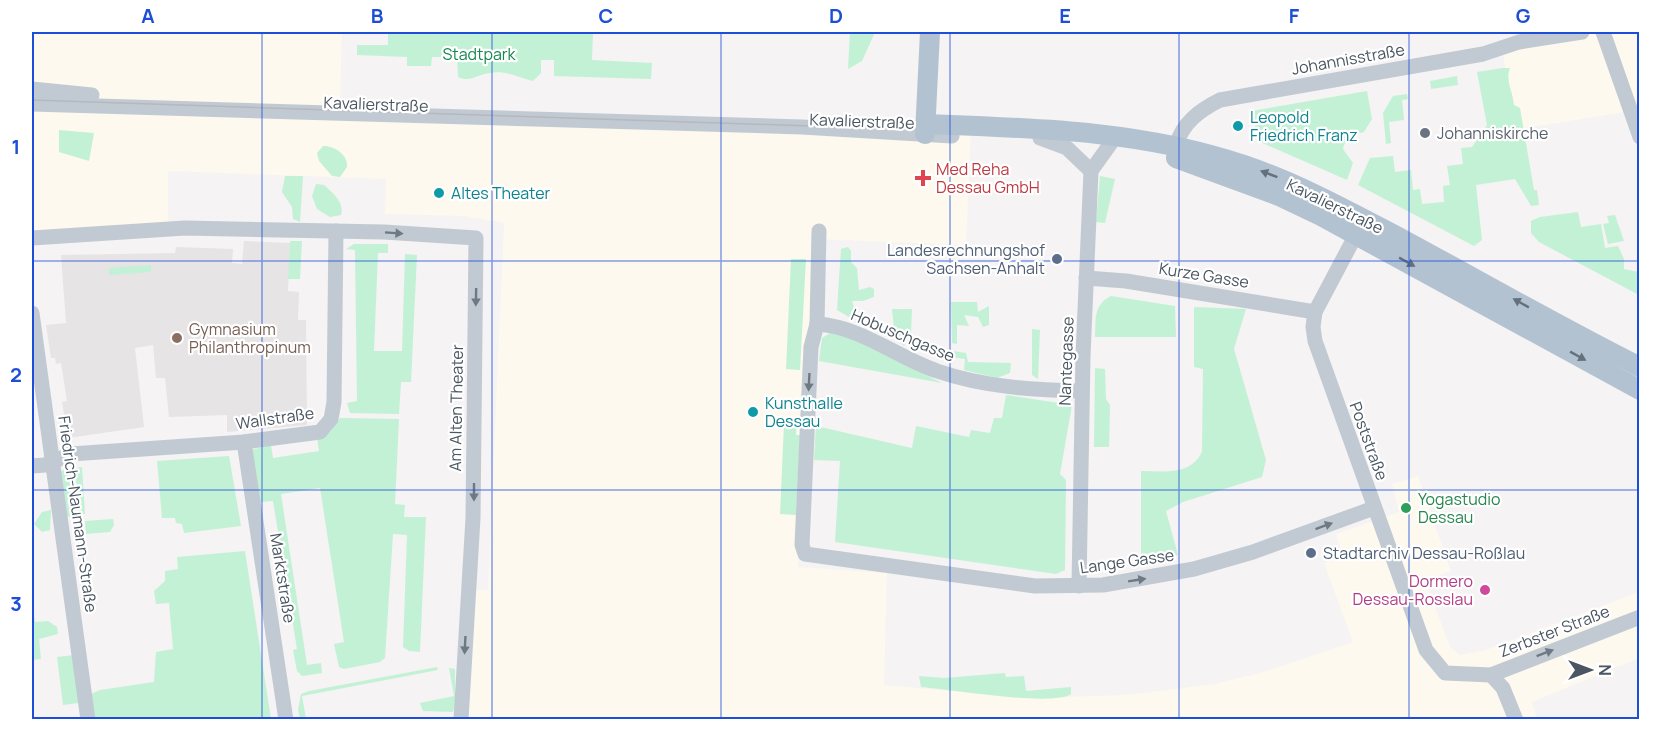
<svg xmlns="http://www.w3.org/2000/svg" width="1671" height="751" font-family="Manrope,sans-serif">
<rect width="100%" height="100%" fill="#f5f3f3"/>
<g fill="#fdf9ef">
<polygon points="32,32 342,32 340,107 971,130 966,245 814,239 798,567 887,573 884,685 1033,698 1126,695 1215,684 1260,673 1353,642 1324,563 1343,556 1336,534 1399,512 1392,484 1418,476 1451,571 1425,580 1450,647 1460,655 1483,651 1639,592 1639,658 1532,702 1537,719 462,719 471,590 488,590 504,223 464,216 385,214 386,179 168,171 168,229 32,238"/>
<polygon points="1520,32 1639,32 1639,133 1625,112 1513,130 1502,44 1522,39"/>
</g>
<polygon fill="#e6e4e5" points="244,241 290,243 288,291 299,292 298,320 306,320 307,425 227,432 227,415 169,417 165,378 156,378 153,345 135,348 144,427 68,438 62,402 67,401 61,363 56,364 55,358 51,358 46,325 66,323 61,255 175,253 176,247 233,249 232,263 242,264"/>
<g fill="#c3f1d5">
<path d="M388,32H593L592,60L652,63L651,79L554,76V60H541V73L533,81C519,78 507,70 490,73C478,74 470,83 458,77L457,57H432L431,66H407V57L357,55V45H388Z"/>
<polygon points="850,32 875,32 862,61 848,69"/>
<path d="M1503,68H1510C1505,81 1513,92 1514,105L1520,108L1534,190H1537L1539,205L1531,206L1515,179L1476,185L1482,240L1474,246L1358,185L1370,158L1393,156L1395,172L1411,170L1413,190L1420,189L1422,204L1444,202L1443,186L1450,185L1447,166L1463,164L1461,148L1472,147L1487,125L1477,72Z"/>
<polygon points="1457,76 1458,85 1431,89 1430,81"/>
<path d="M1367,91L1372,119L1364,132C1353,135 1345,137 1343,149L1353,163L1347,180L1258,141L1252,111Z"/>
<polygon points="1407,94 1408,99 1402,100 1404,120 1389,122 1391,143 1386,144 1383,113 1393,96"/>
<polygon points="59,130 94,133 89,161 59,152"/>
<path d="M323,146C334,146 348,154 347,167L340,177L332,176L319,161L317,153Z"/>
<polygon points="285,176 303,176 300,222 293,219 292,207 282,192"/>
<polygon points="1100,176 1115,179 1105,223 1096,222"/>
<path d="M316,184L324,185C333,193 345,203 341,215L330,217L317,209L312,196Z"/>
<polygon points="1578,212 1581,227 1601,224 1605,248 1618,246 1624,259 1624,269 1639,272 1639,295 1539,242 1531,233 1531,221 1540,217"/>
<polygon points="1615,215 1624,241 1608,244 1603,224 1609,223 1607,216"/>
<polygon points="290,241 302,241 300,279 288,279"/>
<polygon points="354,244 388,244 388,253 378,253 374,351 402,351 405,254 417,255 411,382 401,382 399,414 350,413 347,403 357,401 355,250 346,249"/>
<polygon points="848,247 851,251 851,262 857,268 859,290 870,287 874,289 874,297 863,301 852,301 856,314 849,317 837,310 841,249"/>
<polygon points="791,259 806,259 800,370 786,369"/>
<polygon points="151,265 151,272 109,275 109,268"/>
<path d="M1111,296L1175,306L1176,337H1095C1096,319 1093,305 1111,296Z"/>
<polygon points="951,302 977,302 978,312 989,306 989,325 983,327 978,317 964,315 969,326 957,325 957,344 952,343"/>
<path d="M1194,307L1246,309L1234,349L1266,460L1262,477L1183,502L1166,511L1178,555L1155,562H1141V471C1165,471 1190,476 1202,452L1203,369L1194,367Z"/>
<polygon points="892,309 912,309 911,334 904,346 895,338"/>
<polygon points="1032,329 1040,330 1038,379 1032,375"/>
<polygon points="830,333 852,338 942,383 819,361 822,338"/>
<polygon points="953,351 966,353 968,362 1011,363 1010,373 997,378 964,370 965,359 952,357"/>
<polygon points="1095,368 1105,369 1106,399 1110,405 1109,447 1094,447"/>
<polygon points="1006,395 1072,405 1060,474 1066,480 1065,570 1056,574 835,542 840,461 814,460 816,426 912,448 916,426 969,437 971,430 990,433 994,418 1002,418"/>
<polygon points="340,418 399,419 395,504 405,505 404,517 426,517 420,652 409,651 403,647 407,535 393,534 385,658 380,662 344,669 339,667 334,644 344,642 320,488 281,494 307,665 321,663 322,673 302,676 297,671 293,650 297,649 273,501 259,502 251,450 271,445 273,458 319,451 317,438 331,431"/>
<polygon points="784,423 797,423 796,435 800,435 796,515 780,514"/>
<polygon points="229,456 241,526 184,533 182,524 176,523 175,518 162,518 157,461"/>
<polygon points="82,467 85,514 79,514 75,468"/>
<polygon points="65,469 70,469 74,516 66,517 61,472"/>
<polygon points="51,510 50,530 42,532 34,524 42,512"/>
<polygon points="113,519 114,525 110,532 86,534 85,521"/>
<polygon points="245,551 271,719 95,719 91,694 100,690 154,682 156,652 173,649 169,603 156,604 154,591 165,581 165,571 178,569 177,557"/>
<polygon points="32,596 35,622 48,621 57,627 58,634 39,639 41,659 32,660"/>
<polygon points="74,655 79,703 63,705 57,657"/>
<polygon points="437,667 438,670 302,696 306,719 300,719 298,710 301,694 309,691"/>
<polygon points="449,668 455,669 455,693 458,697 453,712 423,711 420,703 454,696"/>
<path d="M1005,673L1006,677L1024,676L1026,691L1071,687V694C1053,707 948,689 921,687L919,676L944,678Z"/>
</g>
<g fill="none" stroke-linecap="round" stroke-linejoin="round">
<g stroke="#c1cad2" stroke-width="15">
<polyline points="1603,32 1640,137"/>
<polyline points="32,89 92,95"/>
<polyline points="32,104 802,127 952,136"/>
<polyline points="1040,138 1067,148 1091,171"/>
<path d="M1176,146C1182,123 1200,110 1220,100L1483,54L1519,42L1582,32"/>
<polyline points="1360,227 1315,312 1313,327 1315,341 1426,650 1445,673 1491,675 1640,617"/>
<polyline points="819,231 817,324 811,347 802,545 805,554 1035,586 1103,585 1194,569 1253,552 1374,508"/>
<polyline points="32,238 185,228 384,232 476,238 473,518 461,720"/>
<polyline points="1086,278 1126,281 1315,312"/>
<polyline points="32,313 88,720"/>
<path d="M817,324C862,327 896,357 937,371C984,387 1033,390 1082,391"/>
<polyline points="244,442 286,720"/>
<polyline points="32,466 45,465 71,454 244,442 320,432 331,419 334,402 336,231"/>
<polyline points="1079,586 1083,356 1091,171 1111,143"/>
<polyline points="1491,675 1503,688 1516,720"/>
</g>
<g stroke="#b3c2d1" stroke-width="20">
<path d="M926,124C1033,128 1141,130 1244,165C1300,184 1352,213 1404,240C1482,282 1560,327 1640,367"/>
<polyline points="925,134 930,32"/>
<polyline points="1176,158 1279,196 1321,216 1640,390"/>
</g>
<polyline stroke="#b5b8bd" stroke-width="1.5" points="32,100 811,126"/>
</g>
<defs><path id="oneway-solid" d="M-6-.8H1V-3.2L6.5 0L1 3.2V.8H-6Z" transform="scale(1.5)"/></defs>
<g fill="#64717d">
<use href="#oneway-solid" transform="translate(1269 174) rotate(-159)"/>
<use href="#oneway-solid" transform="translate(1407 262) rotate(29)"/>
<use href="#oneway-solid" transform="translate(1521 303) rotate(-151)"/>
<use href="#oneway-solid" transform="translate(1578 356) rotate(29)"/>
</g>
<g fill="#6e7983">
<use href="#oneway-solid" transform="translate(394 233) rotate(4)"/>
<use href="#oneway-solid" transform="translate(476 297) rotate(91)"/>
<use href="#oneway-solid" transform="translate(809 382) rotate(93)"/>
<use href="#oneway-solid" transform="translate(474 492) rotate(90)"/>
<use href="#oneway-solid" transform="translate(1324 526) rotate(-20)"/>
<use href="#oneway-solid" transform="translate(1137 580) rotate(-9)"/>
<use href="#oneway-solid" transform="translate(465 645) rotate(93)"/>
<use href="#oneway-solid" transform="translate(1545 653) rotate(-21)"/>
</g>
<path fill="none" stroke="#1d4ed8" stroke-width="1.5" stroke-opacity="0.55" d="M262,32V720M492,32V720M721,32V720M950,32V720M1179,32V720M1409,32V720M32,261H1640M32,490H1640"/>
<g fill="#0f9aa8" stroke="#fff" stroke-width="2">
<circle cx="1238" cy="126" r="6"/>
<circle cx="439" cy="193" r="6"/>
<circle cx="753" cy="412" r="6"/>
</g>
<circle fill="#6b7280" stroke="#fff" stroke-width="2" cx="1425" cy="133" r="6"/>
<path fill="#e0444e" stroke="#fff" stroke-width="2" d="M920 169h6v6h6v6h-6v6h-6v-6h-6v-6h6z"/>
<g fill="#5c6f8a" stroke="#fff" stroke-width="2">
<circle cx="1057" cy="259" r="6"/>
<circle cx="1311" cy="553" r="6"/>
</g>
<circle fill="#8d6e63" stroke="#fff" stroke-width="2" cx="177" cy="338" r="6"/>
<circle fill="#2e9e5b" stroke="#fff" stroke-width="2" cx="1406" cy="508" r="6"/>
<circle fill="#d1479c" stroke="#fff" stroke-width="2" cx="1485" cy="590" r="6"/>
<g text-anchor="middle" stroke-width="4.5" stroke-linejoin="round" paint-order="stroke">
<g font-size="16" fill="#17864f" stroke="#fff">
<text x="479" y="60">Stadtpark</text>
</g>
<g font-size="16" fill="#4a5661" stroke="#fff">
<text transform="translate(1348 59) rotate(-10)" y="6">Johannisstraße</text>
<text transform="translate(376 104) rotate(2)" y="6">Kavalierstraße</text>
<text transform="translate(862 121) rotate(2)" y="6">Kavalierstraße</text>
<text transform="translate(1335 206) rotate(26)" y="6">Kavalierstraße</text>
<text transform="translate(1204 275) rotate(9)" y="6">Kurze Gasse</text>
<text transform="translate(903 335) rotate(23)" y="6">Hobuschgasse</text>
<text transform="translate(1066 361) rotate(-88)" y="6">Nantegasse</text>
<text transform="translate(456 408) rotate(-89)" y="6">Am Alten Theater</text>
<text transform="translate(275 418) rotate(-8)" y="6">Wallstraße</text>
<text transform="translate(1369 441) rotate(70)" y="6">Poststraße</text>
<text transform="translate(78 514) rotate(82)" y="6">Friedrich-Naumann-Straße</text>
<text transform="translate(1127 561) rotate(-8)" y="6">Lange Gasse</text>
<text transform="translate(283 578) rotate(81)" y="6">Marktstraße</text>
<text transform="translate(1554 631) rotate(-21)" y="6">Zerbster Straße</text>
</g>
<g font-size="16" fill="#0d838f" stroke="#fff" text-anchor="start">
<text x="1250" y="123">Leopold<tspan x="1250" dy="18">Friedrich Franz</tspan></text>
<text x="451" y="199">Altes Theater</text>
<text x="765" y="409">Kunsthalle<tspan x="765" dy="18">Dessau</tspan></text>
</g>
<g font-size="16" fill="#5b616d" stroke="#fff" text-anchor="start">
<text x="1437" y="139">Johanniskirche</text>
</g>
<g font-size="16" fill="#be3a42" stroke="#fff" text-anchor="start">
<text x="936" y="175">Med Reha<tspan x="936" dy="18">Dessau GmbH</tspan></text>
</g>
<g font-size="16" fill="#4e5e75" stroke="#fff" text-anchor="end">
<text x="1045" y="256">Landesrechnungshof<tspan x="1045" dy="18">Sachsen-Anhalt</tspan></text>
<text x="1323" y="559" text-anchor="start">Stadtarchiv Dessau-Roßlau</text>
</g>
<g font-size="16" fill="#785e54" stroke="#fff" text-anchor="start">
<text x="189" y="335">Gymnasium<tspan x="189" dy="18">Philanthropinum</tspan></text>
</g>
<g font-size="16" fill="#27864d" stroke="#fff" text-anchor="start">
<text x="1418" y="505">Yogastudio<tspan x="1418" dy="18">Dessau</tspan></text>
</g>
<g font-size="16" fill="#b23c85" stroke="#fff" text-anchor="end">
<text x="1473" y="587">Dormero<tspan x="1473" dy="18">Dessau-Rosslau</tspan></text>
</g>
</g>
<rect width="1671" height="751" fill="none" stroke="#ffffff" stroke-width="66"/>
<g transform="translate(1590 670) rotate(90)" stroke="#ffffff" stroke-width="4.5" paint-order="stroke">
<path d="M0-4.5L10 22L0 15L-10 22Z" fill="#4a5661"/>
<text y="-9" font-size="16" font-weight="bold" text-anchor="middle" fill="#4a5661">N</text>
</g>
<rect x="33" y="33" width="1605" height="685" fill="none" stroke="#1d4ed8" stroke-width="2"/>
<g font-size="20" text-anchor="middle" font-weight="bold" fill="#1d4ed8">
<text x="148" y="23">A</text>
<text x="377" y="23">B</text>
<text x="606" y="23">C</text>
<text x="836" y="23">D</text>
<text x="1065" y="23">E</text>
<text x="1294" y="23">F</text>
<text x="1523" y="23">G</text>
<text x="16" y="154">1</text>
<text x="16" y="382">2</text>
<text x="16" y="611">3</text>
</g>
</svg>
